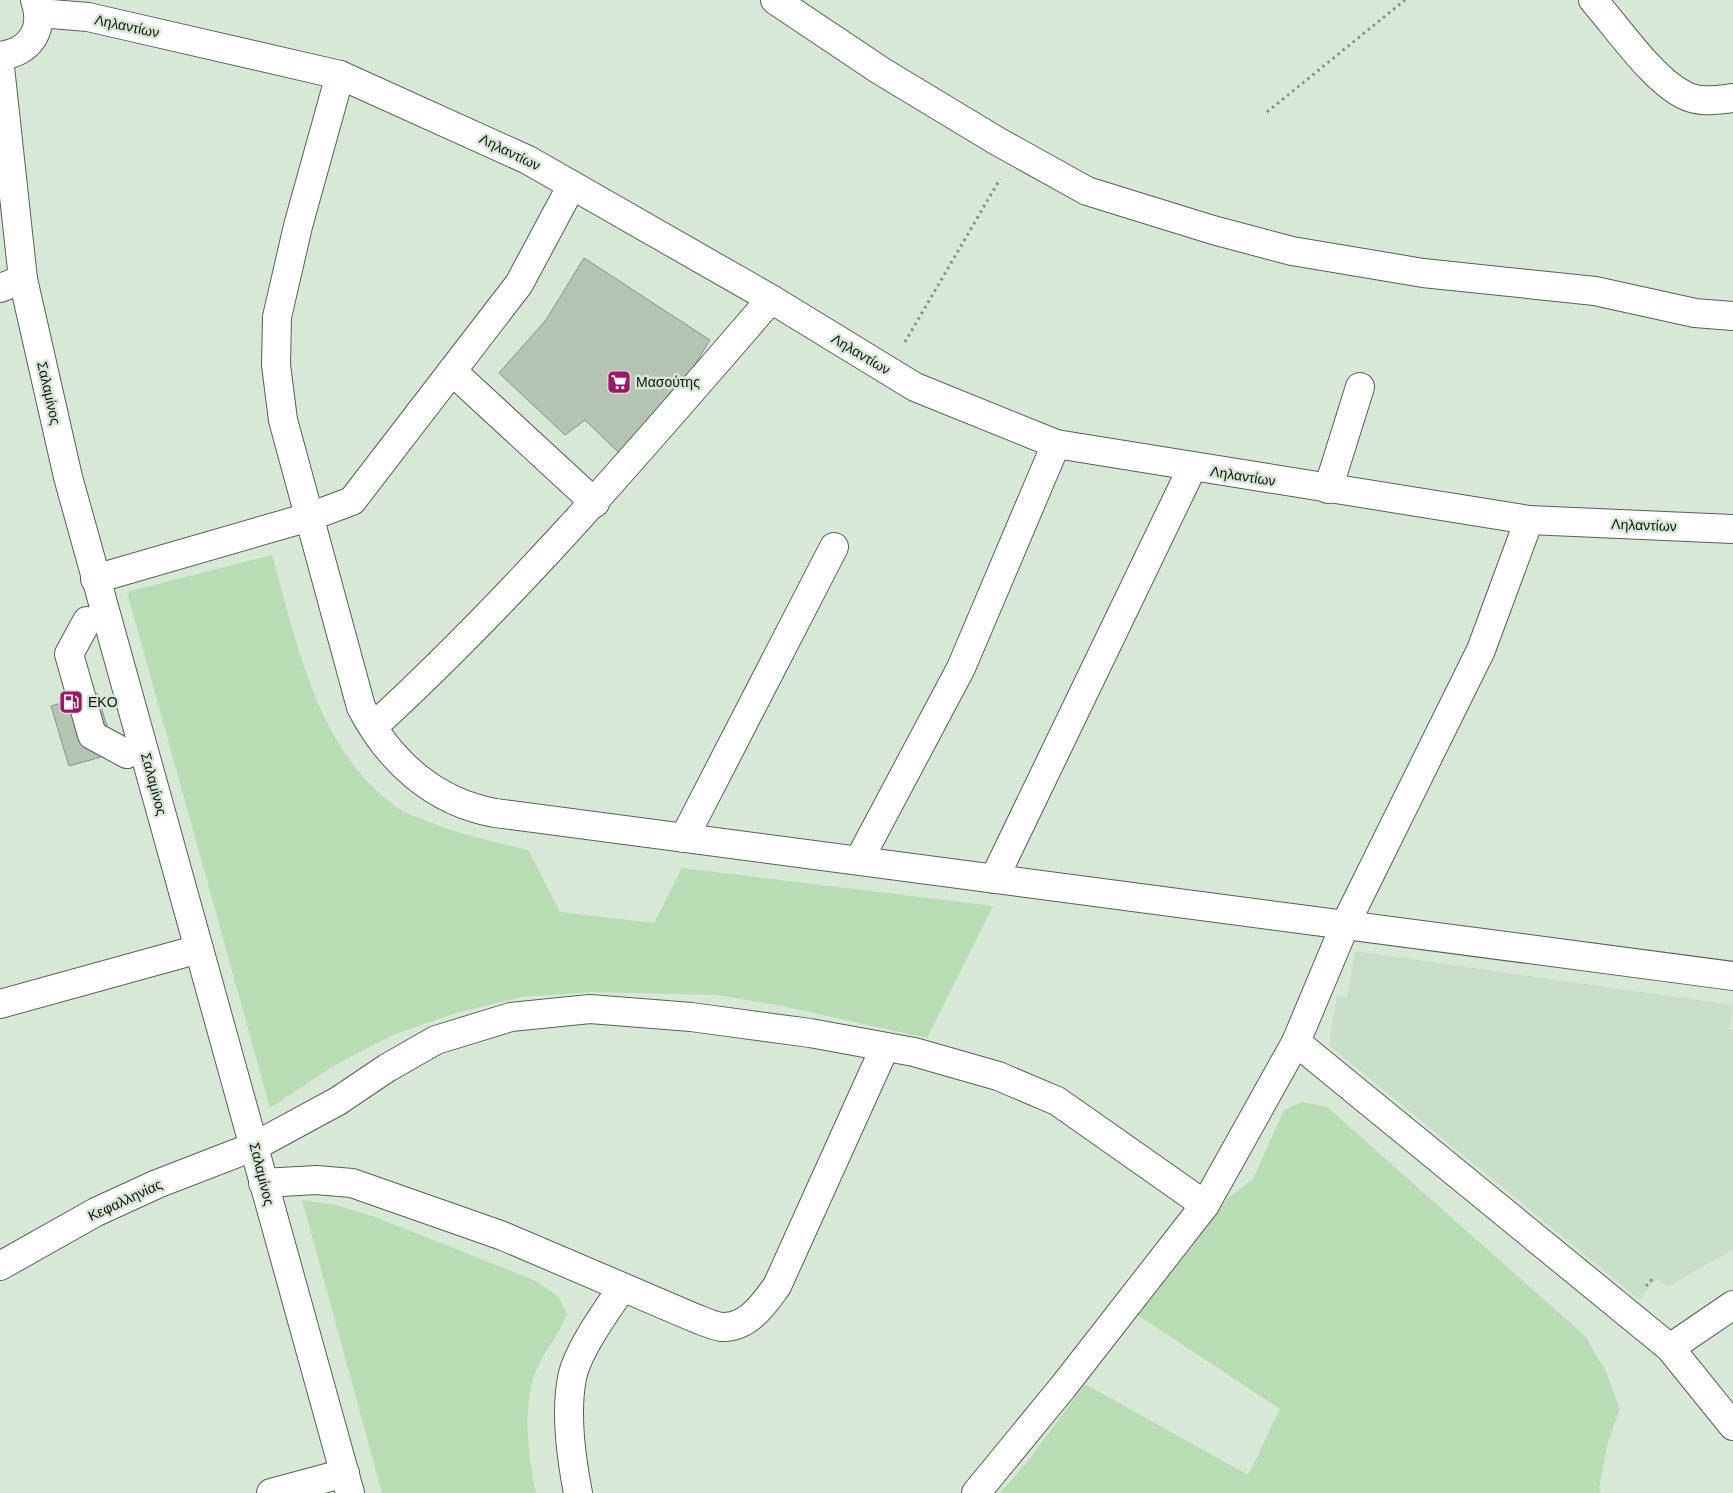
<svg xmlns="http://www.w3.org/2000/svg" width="1733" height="1493" font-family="Arial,sans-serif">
<rect width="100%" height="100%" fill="#d8e8d6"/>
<polygon fill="#c9dec6" points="1355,951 1733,1005 1729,1029 1733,1030 1733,1249 1668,1287 1656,1279 1640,1300 1329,1045 1337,996 1347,998"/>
<g fill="#b8dcb4">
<path d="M272,555C297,643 317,752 398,808C405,813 414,816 422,819C456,834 492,841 528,850L560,912L654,923L682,868L993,906L927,1038L782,1006L716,995L593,992L521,997L456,1013L393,1035L335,1065L270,1108L127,592Z"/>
<polygon points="1302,1102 1327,1107 1585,1336 1606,1372 1620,1409 1608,1442 1599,1488 1601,1493 1000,1493 1028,1461 1085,1384 1248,1475 1280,1409 1136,1314 1189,1251 1228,1198 1253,1179 1284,1110"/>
<path d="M302,1200L336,1205L375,1217L534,1280L558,1296L567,1314C559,1336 543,1352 536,1371C522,1406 528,1458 536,1493H382Z"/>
</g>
<g fill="#b4c4b2" stroke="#869484">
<polygon points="584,258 710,340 669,407 621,455 585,420 565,435 499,373 546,320"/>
<polygon points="97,693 115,753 69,766 51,706"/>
</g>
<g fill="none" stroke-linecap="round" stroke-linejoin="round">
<g stroke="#546252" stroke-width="30">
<g id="minor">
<polyline points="775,0 881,71 997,141 1087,191 1213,230 1292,251 1423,273 1595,291 1695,313 1733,316"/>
<path d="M1593,0C1617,27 1652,79 1684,95C1699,103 1716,100 1733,98"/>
<polyline points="39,13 88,17 340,75 528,160 771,299 915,387 1056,444 1529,520 1733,529"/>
<path d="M340,75L298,226L277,317L276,365L283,420L361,707C389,761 434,802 495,813L1733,976"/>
<polyline points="0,288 23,279"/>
<polyline points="452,371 595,503"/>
<polyline points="1328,489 1360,387"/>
<polyline points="95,579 309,517 352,501 519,284 572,185"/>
<polyline points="87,621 69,654 92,735 127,754"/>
<path d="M373,727C517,595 643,447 771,299"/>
<polyline points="684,838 834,547"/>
<polyline points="859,860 961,668 1056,444"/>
<polyline points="994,879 1192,468"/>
<polyline points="0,1004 199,949"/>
<polyline points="1296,1042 1670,1348 1733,1305"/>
<path d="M263,1183L316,1180L352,1183L503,1236L695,1318C703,1321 713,1326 722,1327C748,1328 763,1305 777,1286L885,1047"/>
<polyline points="0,1266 96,1212 157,1184 255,1146 338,1101 387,1068 436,1040 511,1017 590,1009 691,1017 810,1033 914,1052 998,1076 1057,1101 1205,1205"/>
<polyline points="1670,1348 1733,1426"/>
<polyline points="271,1493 345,1473"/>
<path d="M578,1493C571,1457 565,1414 572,1378C577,1351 607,1310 622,1288"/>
<polyline points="976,1493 1063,1387 1205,1205 1296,1042 1345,925 1481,650 1529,520"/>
</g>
</g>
<g stroke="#546252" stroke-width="30">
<g id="major">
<path d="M0,56C31,52 45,29 35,0"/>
<polyline points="0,67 23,279 68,477 350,1493"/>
</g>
</g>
<g stroke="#869184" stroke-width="3" stroke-dasharray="2.5 4" stroke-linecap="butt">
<polyline points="1267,112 1405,0"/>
<polyline points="905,342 1000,179"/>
<polyline points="1646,1286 1654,1277"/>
</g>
<use href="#minor" stroke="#fff" stroke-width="28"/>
<use href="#major" stroke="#fff" stroke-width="28"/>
</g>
<defs>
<g id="supermarket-square" transform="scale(1.25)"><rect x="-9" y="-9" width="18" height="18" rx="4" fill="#9e1665" stroke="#d8e8d6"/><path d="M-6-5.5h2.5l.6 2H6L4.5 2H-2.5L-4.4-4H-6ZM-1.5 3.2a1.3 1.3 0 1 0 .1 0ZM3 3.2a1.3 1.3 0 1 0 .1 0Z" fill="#fff"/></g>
<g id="fuel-square" transform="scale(1.25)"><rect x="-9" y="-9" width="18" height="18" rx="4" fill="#9e1665" stroke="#d8e8d6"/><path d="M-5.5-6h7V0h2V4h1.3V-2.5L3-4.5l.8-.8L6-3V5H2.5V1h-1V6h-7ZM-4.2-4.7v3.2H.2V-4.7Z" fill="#fff"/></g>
</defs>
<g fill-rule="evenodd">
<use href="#supermarket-square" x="619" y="382"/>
<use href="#fuel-square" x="71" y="702"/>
</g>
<g text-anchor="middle" stroke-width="5" stroke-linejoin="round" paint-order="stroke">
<g font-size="14" fill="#0f140e" stroke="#d8e8d6">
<text transform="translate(127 26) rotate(12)" y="5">Ληλαντίων</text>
<text transform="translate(510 152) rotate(26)" y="5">Ληλαντίων</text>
<text transform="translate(861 354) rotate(31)" y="5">Ληλαντίων</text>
<text transform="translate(49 393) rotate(77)" y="5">Σαλαμίνος</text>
<text transform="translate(1243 476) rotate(9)" y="5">Ληλαντίων</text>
<text transform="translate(1644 525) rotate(2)" y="5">Ληλαντίων</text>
<text transform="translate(154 784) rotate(75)" y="5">Σαλαμίνος</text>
<text transform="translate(262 1174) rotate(76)" y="5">Σαλαμίνος</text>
<text transform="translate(125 1200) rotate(-25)" y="5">Κεφαλληνίας</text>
</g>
<g font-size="14" fill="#0f140e" stroke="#d8e8d6" text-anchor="start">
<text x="636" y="387">Μασούτης</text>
<text x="88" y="707">EKO</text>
</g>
</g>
</svg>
